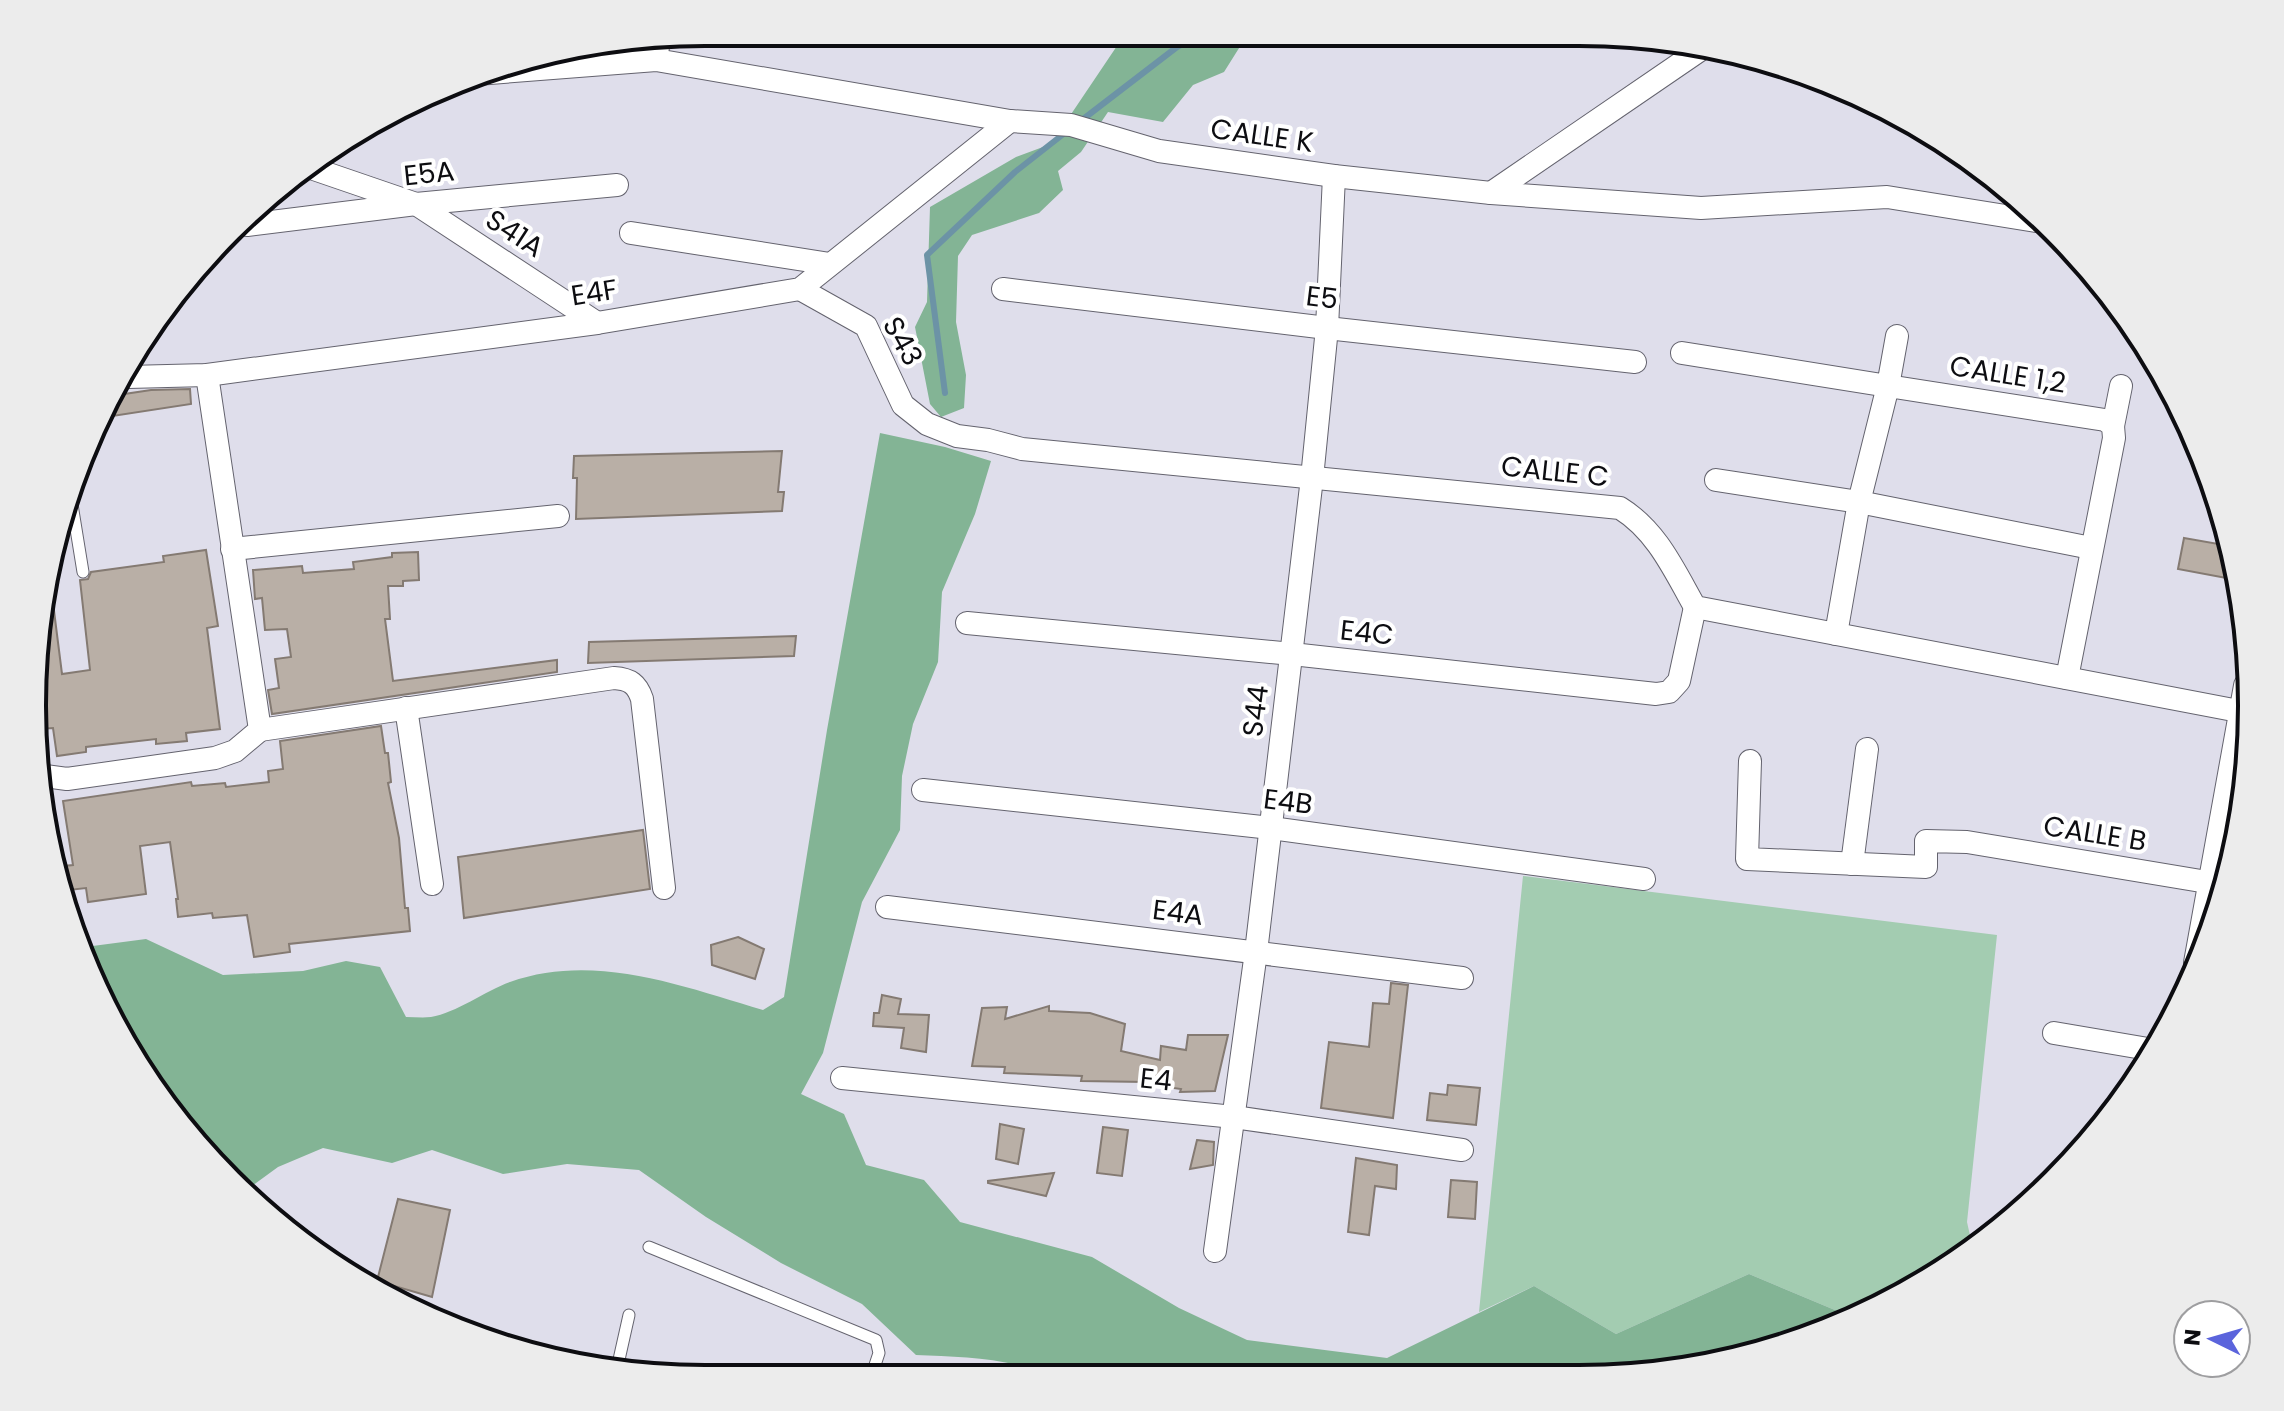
<svg xmlns="http://www.w3.org/2000/svg" width="2284" height="1411" font-family="Poppins,sans-serif">
<rect width="100%" height="100%" fill="#dfdeeb"/>
<polygon fill="#a3ccb1" points="1523,876 1997,935 1967,1222 1973,1249 1877,1309 1854,1318 1749,1274 1616,1334 1534,1286 1479,1312"/>
<g fill="#83b495">
<polygon points="1125,34 1250,35 1246,37 1224,72 1193,85 1163,122 1108,112 1081,152 1058,171 1063,190 1039,213 972,235 958,256 956,322 966,375 964,408 941,417 930,404 915,327 927,302 930,207 1016,157 1051,144"/>
<path d="M880,433L945,447L991,461L975,514L942,592L938,662L913,724L902,776L900,830L862,902L823,1053L801,1094L844,1114L866,1165L924,1180L960,1222L1092,1257L1179,1308L1247,1340L1387,1358L1534,1286L1616,1334L1749,1274L1854,1318L1753,1356L1623,1378L1047,1375C1007,1357 959,1357 916,1355L862,1304L781,1263L706,1217L639,1170L567,1164L503,1174L432,1150L392,1163L323,1148L278,1167L248,1189L145,1079L85,947L146,939L223,975L303,971L346,961L380,967L406,1017C414,1017 423,1018 431,1017C456,1013 485,991 510,982C594,952 682,986 763,1010L784,997L827,730Z"/>
</g>
<g fill="none" stroke-linecap="round" stroke-linejoin="round">
<g stroke="#6c93a6" stroke-width="6">
<polyline points="1078,123 1177,47 1199,35"/>
<polyline points="945,393 927,255 1015,172 1066,132"/>
</g>
</g>
<g fill="#b9afa6" stroke="#847a72" stroke-width="2">
<polygon points="190,389 191,404 106,417 118,395 151,390"/>
<polygon points="782,451 778,492 784,492 782,511 576,519 577,478 573,478 574,456"/>
<polygon points="2184,538 2230,546 2237,580 2178,569"/>
<polygon points="206,550 218,626 207,628 220,729 186,733 187,741 156,744 156,739 86,747 86,752 57,756 53,728 40,729 34,663 48,587 51,587 62,674 90,670 80,580 88,579 91,572 164,562 163,556"/>
<polygon points="418,552 419,580 403,581 403,586 388,586 390,619 385,619 393,681 557,660 557,672 272,714 268,690 279,688 275,659 291,657 287,629 265,630 262,598 255,599 253,570 302,566 303,573 354,569 353,562 392,557 392,553"/>
<polygon points="796,636 794,656 588,663 589,642"/>
<polygon points="381,726 385,753 388,753 391,782 388,783 399,838 405,908 408,908 410,931 289,944 290,952 254,957 247,915 213,918 212,913 178,917 176,899 178,899 170,842 140,846 146,894 88,902 86,888 60,891 55,880 54,867 73,865 63,801 191,782 192,786 225,783 226,787 269,782 268,771 283,769 280,741"/>
<polygon points="643,830 650,889 464,918 458,857"/>
<polygon points="738,937 764,949 755,979 712,965 711,945"/>
<polygon points="1391,983 1408,985 1393,1118 1321,1108 1329,1042 1369,1047 1373,1003 1389,1004"/>
<polygon points="882,995 901,999 898,1014 929,1015 926,1052 901,1048 904,1028 873,1026 874,1013 879,1013"/>
<polygon points="1049,1006 1049,1011 1090,1013 1125,1024 1121,1051 1160,1060 1161,1046 1186,1050 1188,1035 1228,1035 1215,1091 1180,1092 1181,1089 1145,1084 1146,1082 1081,1081 1082,1076 1004,1073 1005,1067 972,1066 982,1008 1007,1007 1005,1019"/>
<polygon points="1448,1085 1480,1088 1476,1125 1427,1120 1430,1093 1447,1095"/>
<polygon points="1000,1124 1024,1129 1018,1164 996,1159"/>
<polygon points="1103,1127 1128,1130 1122,1176 1097,1173"/>
<polygon points="1197,1140 1214,1142 1213,1165 1190,1169"/>
<polygon points="1356,1158 1397,1165 1396,1189 1375,1186 1369,1235 1348,1232"/>
<polygon points="1054,1173 1046,1196 988,1183 988,1181"/>
<polygon points="1451,1180 1477,1182 1475,1219 1448,1217"/>
<polygon points="398,1199 450,1210 432,1297 377,1281"/>
</g>
<g fill="none" stroke-linecap="round" stroke-linejoin="round">
<g stroke="#64636e" stroke-width="13">
<g id="service">
<polyline points="69,486 83,572"/>
<polyline points="649,1247 876,1340 879,1353 872,1374"/>
<polyline points="616,1373 629,1315"/>
</g>
</g>
<g stroke="#64636e" stroke-width="24">
<g id="minor">
<polyline points="656,60 659,40"/>
<polyline points="477,74 656,60 1010,121 1071,125 1159,151 1334,176 1491,193 1701,208 1887,197 2043,222"/>
<polyline points="308,167 416,204 597,323"/>
<polyline points="1491,193 1703,48"/>
<polyline points="247,225 416,204 617,185"/>
<polyline points="631,233 830,264"/>
<path d="M800,289L866,326L903,405L927,424L957,436L988,440L1022,449L1620,508C1657,531 1674,570 1695,607L2249,713"/>
<polyline points="1003,289 1327,328 1635,362"/>
<polyline points="1682,353 1888,386 1897,336"/>
<polyline points="128,377 207,375 597,323 800,289 1010,121"/>
<polyline points="2113,426 2121,386"/>
<polyline points="1716,480 1859,502 2091,548"/>
<polyline points="232,549 558,516"/>
<polyline points="967,623 1292,654 1656,694 1669,692 1679,681 1695,607"/>
<polyline points="1836,634 1859,502 1888,386 2105,420 2113,426 2114,438 2067,678"/>
<polyline points="406,708 432,884"/>
<path d="M260,730L614,678C630,679 637,684 642,699L664,888"/>
<polyline points="1750,761 1747,859 1926,867 1926,841 1967,842 2213,883"/>
<polyline points="45,776 67,779 215,758 235,751 260,730 207,375"/>
<polyline points="923,790 1271,828 1644,879"/>
<polyline points="1852,864 1867,749"/>
<polyline points="887,907 1462,978"/>
<polyline points="2054,1033 2154,1050"/>
<polyline points="842,1078 1234,1117 1462,1150"/>
<polyline points="1215,1251 1256,952 1312,478 1327,328 1334,176"/>
</g>
</g>
<g stroke="#64636e" stroke-width="30">
<polyline id="tertiary" points="2198,963 2248,686"/>
</g>
<use href="#service" stroke="#fff" stroke-width="11"/>
<use href="#minor" stroke="#fff" stroke-width="22"/>
<use href="#tertiary" stroke="#fff" stroke-width="28"/>
</g>
<g text-anchor="middle" stroke-width="8" stroke-linejoin="round" paint-order="stroke">
<g font-size="28" fill="#0d0d11" stroke="#fff">
<text transform="translate(1262 135) rotate(8)" y="10">CALLE K</text>
<text transform="translate(429 173) rotate(-6)" y="10">E5A</text>
<text transform="translate(515 233) rotate(33)" y="10">S41A</text>
<text transform="translate(594 292) rotate(-9)" y="10">E4F</text>
<text transform="translate(1322 297) rotate(7)" y="10">E5</text>
<text transform="translate(903 341) rotate(61)" y="10">S43</text>
<text transform="translate(2008 374) rotate(9)" y="10">CALLE 1,2</text>
<text transform="translate(1555 471) rotate(6)" y="10">CALLE C</text>
<text transform="translate(1367 632) rotate(6)" y="10">E4C</text>
<text transform="translate(1255 711) rotate(-83)" y="10">S44</text>
<text transform="translate(1288 801) rotate(7)" y="10">E4B</text>
<text transform="translate(2095 833) rotate(9)" y="10">CALLE B</text>
<text transform="translate(1178 912) rotate(7)" y="10">E4A</text>
<text transform="translate(1156 1079) rotate(6)" y="10">E4</text>
</g>
</g>
<path d="M0 0H2284V1411H0ZM705 46H1579A659 659 0 0 1 2238 705V706A659 659 0 0 1 1579 1365H705A659 659 0 0 1 46 706V705A659 659 0 0 1 705 46Z" fill="#ececec" fill-rule="evenodd"/>
<path fill="none" stroke="#0d0d11" stroke-width="4" d="M705 46H1579A659 659 0 0 1 2238 705V706A659 659 0 0 1 1579 1365H705A659 659 0 0 1 46 706V705A659 659 0 0 1 705 46Z"/>
<g transform="translate(2212 1339) rotate(275)"><circle r="38" fill="#ffffff" stroke="#9e9ea0" stroke-width="2"/>
<path d="M0-6L14 30L0 20L-14 30Z" fill="#5b64dc"/>
<text y="-12" font-size="22" font-weight="bold" text-anchor="middle" fill="#0d0d11">N</text>
</g>
</svg>
